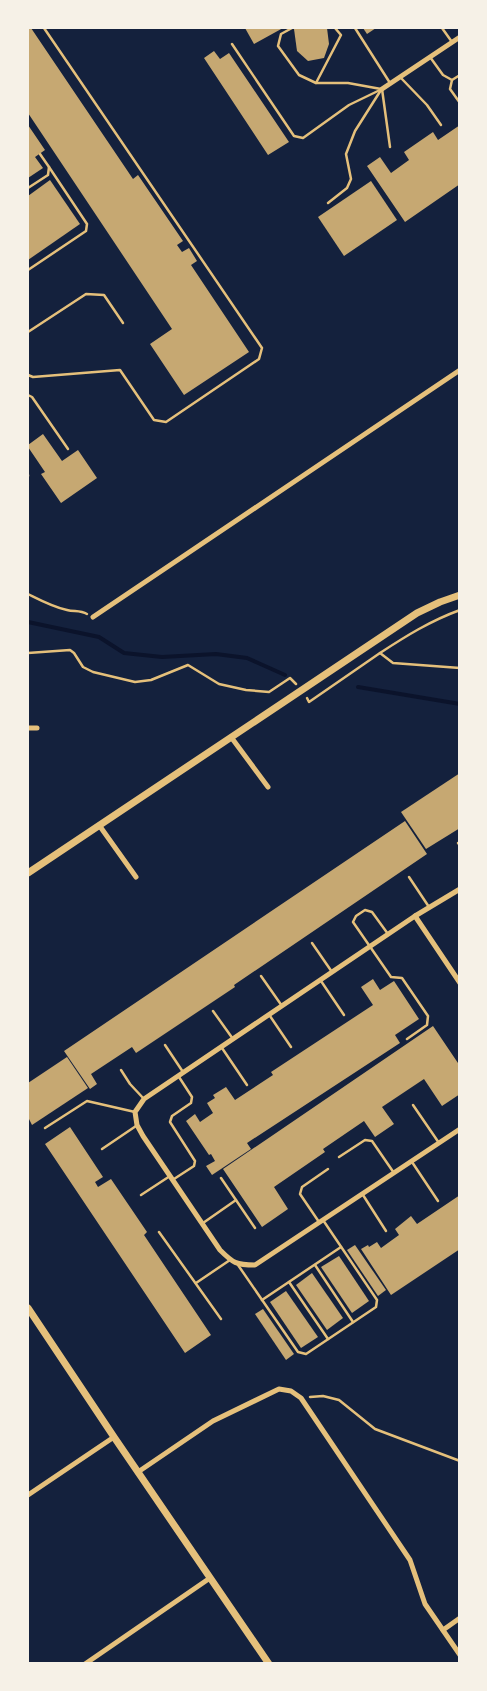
<svg xmlns="http://www.w3.org/2000/svg" width="487" height="1691" font-family="Commissioner,sans-serif">
<rect width="100%" height="100%" fill="#14213d"/>
<g fill="none" stroke-linecap="round" stroke-linejoin="round">
<g stroke="#0b132b" stroke-width="4">
<polyline points="28,622 99,637 124,653 162,657 216,654 247,658 285,675"/>
<polyline points="358,687 460,704"/>
</g>
</g>
<g fill="#c6a872">
<polygon points="28,28 31,28 133,179 138,175 183,241 177,245 182,252 189,248 197,261 191,265 249,352 184,395 150,344 172,329 28,113"/>
<polygon points="245,28 283,28 254,44"/>
<polygon points="306,28 327,28 329,44 324,58 308,61 297,51 294,29"/>
<polygon points="363,28 376,28 367,34"/>
<polygon points="214,51 220,59 229,53 289,142 268,155 204,58"/>
<polygon points="28,125 45,150 35,157 43,168 28,178"/>
<polygon points="460,125 460,184 405,222 367,166 380,157 391,173 409,160 404,152 433,132 438,140"/>
<polygon points="50,180 80,224 28,260 28,196"/>
<polygon points="371,181 397,220 344,256 318,217"/>
<polygon points="43,434 62,461 78,450 97,478 61,503 41,474 45,472 28,447 28,445"/>
<polygon points="460,773 460,828 426,849 401,812"/>
<polygon points="405,821 427,854 234,985 235,987 136,1053 132,1047 91,1074 97,1084 90,1089 64,1051"/>
<polygon points="373,979 380,990 394,981 419,1019 395,1035 400,1043 247,1143 251,1149 212,1175 206,1166 215,1161 211,1154 209,1155 186,1121 195,1114 200,1122 213,1113 207,1103 215,1098 213,1095 226,1087 235,1100 273,1075 271,1072 373,1005 361,987"/>
<polygon points="433,1026 460,1066 460,1094 442,1106 424,1079 382,1107 394,1124 375,1137 364,1121 323,1149 325,1152 274,1187 288,1209 262,1227 223,1169"/>
<polygon points="67,1057 88,1088 32,1125 28,1117 28,1083"/>
<polygon points="70,1127 103,1177 95,1182 98,1187 111,1179 147,1232 144,1235 211,1335 185,1353 45,1144"/>
<polygon points="460,1195 460,1249 391,1295 361,1249 368,1245 369,1247 377,1242 381,1248 399,1235 395,1229 411,1216 417,1224"/>
<polygon points="355,1245 386,1290 378,1296 347,1250"/>
<polygon points="339,1256 369,1301 352,1313 321,1267"/>
<polygon points="312,1273 343,1318 327,1330 296,1285"/>
<polygon points="286,1291 318,1337 301,1348 270,1302"/>
<polygon points="263,1309 294,1354 286,1360 255,1314"/>
</g>
<g fill="none" stroke-linecap="round" stroke-linejoin="round">
<g stroke="#e5c07b" stroke-width="2.5">
<path d="M28,594C40,600 53,607 67,610C74,612 80,610 87,614"/>
<polyline points="28,653 70,650 74,653 83,667 93,672 135,682 151,680 188,665 219,684 246,690 269,692 290,678 296,684"/>
<path d="M380,653C406,636 430,621 460,610"/>
<polyline points="307,698 309,702 380,653 393,663 460,668"/>
<polyline points="310,1397 323,1396 339,1400 375,1429 460,1461"/>
</g>
<g stroke="#e5c07b" stroke-width="2.5">
<polyline points="292,28 281,34 278,46 299,75 316,83 348,83 381,89"/>
<polyline points="355,28 390,83"/>
<polyline points="442,28 452,42"/>
<polyline points="232,44 294,136 303,138 349,105 382,89"/>
<polyline points="430,57 443,75 452,80"/>
<polyline points="460,75 452,80 450,89 460,103"/>
<polyline points="401,78 427,105 441,125"/>
<polyline points="316,83 341,35 335,28"/>
<polyline points="382,89 390,147"/>
<polyline points="28,188 48,175 49,167 40,154"/>
<polyline points="328,203 347,188 351,179 346,154 355,131 381,90"/>
<polyline points="28,270 86,231 87,224 49,167"/>
<polyline points="28,332 86,294 104,295 123,323"/>
<polyline points="28,375 33,377 120,370 154,420 166,422 259,359 262,348 44,28"/>
<polyline points="28,395 32,397 68,449"/>
<polyline points="28,475 28,476"/>
<polyline points="458,843 460,845"/>
<polyline points="409,877 429,907"/>
<polyline points="388,934 372,912 365,910 356,916 353,922 391,977 402,978 428,1016 427,1025 407,1039"/>
<polyline points="312,943 332,972"/>
<polyline points="261,976 282,1006"/>
<polyline points="321,981 344,1015"/>
<polyline points="213,1011 233,1039"/>
<polyline points="270,1016 291,1047"/>
<polyline points="165,1045 183,1072"/>
<polyline points="222,1048 247,1085"/>
<polyline points="121,1070 130,1084 144,1099"/>
<polyline points="413,1105 439,1143"/>
<polyline points="45,1128 87,1101 135,1112"/>
<polyline points="102,1149 136,1126"/>
<polyline points="339,1157 365,1140 372,1141 394,1173"/>
<polyline points="412,1162 438,1201"/>
<polyline points="221,1178 255,1228"/>
<polyline points="174,1179 194,1166 195,1161 170,1122 172,1116 191,1103 192,1097 179,1077"/>
<polyline points="141,1195 170,1176"/>
<polyline points="363,1195 386,1231"/>
<polyline points="319,1222 300,1194 302,1187 328,1169"/>
<polyline points="203,1223 236,1200"/>
<polyline points="159,1232 221,1319"/>
<polyline points="238,1265 298,1352 306,1354 376,1307 377,1300 323,1220"/>
<polyline points="315,1265 353,1322"/>
<polyline points="289,1282 328,1339"/>
<polyline points="196,1283 230,1260"/>
<polyline points="262,1300 341,1247"/>
</g>
<g stroke="#e5c07b" stroke-width="5">
<polyline points="382,89 460,37"/>
<polyline points="93,617 460,370"/>
<polyline points="28,728 37,728"/>
<polyline points="231,737 268,787"/>
<polyline points="99,825 136,877"/>
<path d="M460,889L415,916L144,1099L135,1112L137,1125L143,1136L220,1250C233,1263 236,1265 255,1265L460,1129"/>
<polyline points="415,916 460,983"/>
<polyline points="138,1472 213,1421 279,1389 291,1391 301,1398 410,1560 425,1604 460,1655"/>
<polyline points="28,1495 114,1437"/>
<polyline points="443,1630 460,1618"/>
<polyline points="85,1664 210,1578"/>
</g>
<g stroke="#e5c07b" stroke-width="7">
<polyline points="28,873 417,613 440,602 460,595"/>
<polyline points="28,1308 114,1437 269,1664"/>
</g>
</g>
<rect width="487" height="1691" fill="none" stroke="#f6f1e7" stroke-width="58"/>
</svg>
